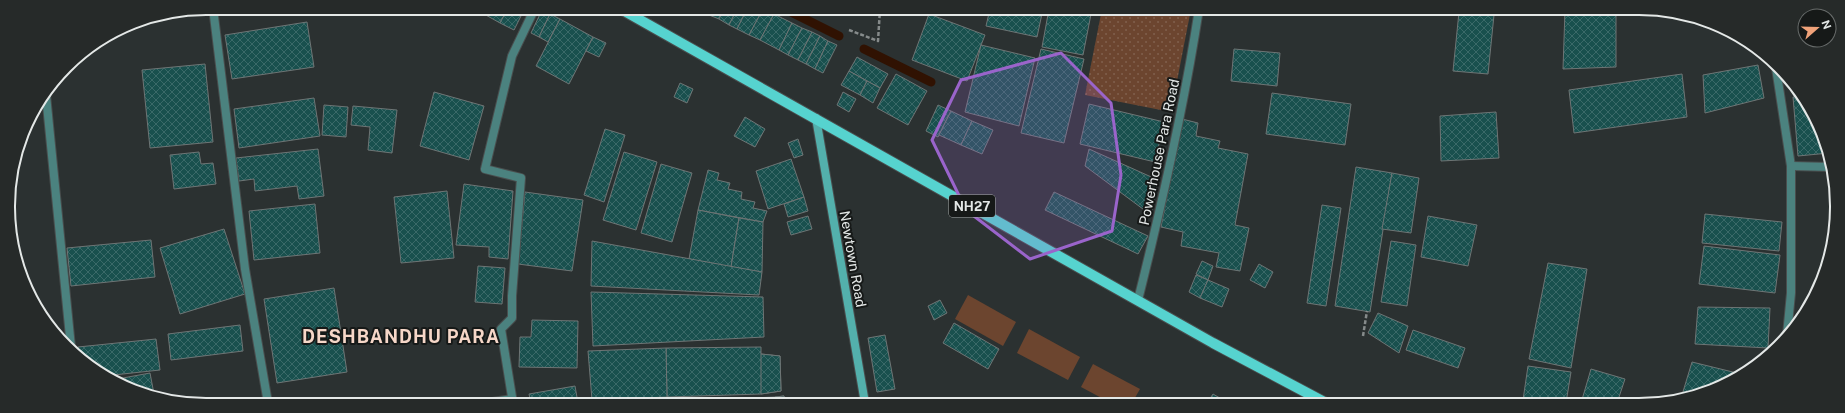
<svg xmlns="http://www.w3.org/2000/svg" width="1845" height="413" viewBox="0 0 1845 413" font-family="'Public Sans',sans-serif">
<defs>
<pattern id="grass-dots" width="8" height="8" patternUnits="userSpaceOnUse"><rect width="8" height="8" fill="#6c452f"/><path d="M2 2h.1M6 6h.1" fill="none" stroke="#81604d" stroke-width="1.8" stroke-linecap="round"/></pattern>
<pattern id="building-cross-hatch" width="8" height="8" patternUnits="userSpaceOnUse"><rect width="8" height="8" fill="#19504e"/><path d="M0 0l8 8M0 8l8-8" fill="none" stroke="#3a6968"/></pattern>
</defs>
<rect width="100%" height="100%" fill="#2b3131"/>
<path fill="url(#grass-dots)" d="M1102 9H1191L1171 112 1085 95Z"/>
<g fill="#6c452f">
<path d="M968 295 1016 322 1003 346 955 319Z"/>
<path d="M1029 329 1080 357 1068 380 1017 353Z"/>
<path d="M1093 364 1140 389 1132 403H1111L1081 387Z"/>
</g>
<g fill="none" stroke-linecap="round" stroke-linejoin="round">
<g stroke="#301202" stroke-width="9">
<path d="M785 9 839 36"/>
<path d="M864 49 931 82"/>
</g>
</g>
<g fill="url(#building-cross-hatch)" stroke="#6e7575">
<path d="M473 8H487L484 14Z"/>
<path d="M487 8H508L500 23 484 14Z"/>
<path d="M508 8H525L514 30 500 23Z"/>
<path d="M712 9H724L719 19 709 15Z"/>
<path d="M724 9H737L729 25 719 19Z"/>
<path d="M737 9H747L737 29 729 25Z"/>
<path d="M747 9H763L749 35 737 29Z"/>
<path d="M763 9 774 14 760 40 749 35Z"/>
<path d="M855 9H875L874 13 855 12Z"/>
<path d="M990 9H1043L1037 37 986 26Z"/>
<path d="M1049 9H1092L1083 55 1042 47Z"/>
<path d="M542 10 550 14 539 37 531 33Z"/>
<path d="M1565 10H1616V67L1563 69Z"/>
<path d="M1459 12 1494 15 1488 74 1453 71Z"/>
<path d="M550 14 560 19 548 42 539 37Z"/>
<path d="M774 14 792 23 779 50 760 40Z"/>
<path d="M929 14 985 35 967 81 912 60Z"/>
<path d="M560 19 593 37 569 84 536 66Z"/>
<path d="M307 22 314 67 232 79 225 35Z"/>
<path d="M792 23 802 28 788 55 779 50Z"/>
<path d="M802 28 812 32 798 60 788 55Z"/>
<path d="M812 32 820 36 806 64 798 60Z"/>
<path d="M820 36 828 41 815 69 806 64Z"/>
<path d="M593 37 606 43 599 57 586 51Z"/>
<path d="M828 41 837 45 823 73 815 69Z"/>
<path d="M981 45 1035 58 1019 126 965 112Z"/>
<path d="M1041 49 1084 59 1064 143 1021 133Z"/>
<path d="M1234 49 1280 53 1277 86 1231 81Z"/>
<path d="M857 57 888 74 880 88 849 71Z"/>
<path d="M205 64 213 142 150 148 142 70Z"/>
<path d="M1758 65 1764 98 1705 113 1703 75Z"/>
<path d="M849 71 867 81 860 95 841 85Z"/>
<path d="M896 74 927 91 908 125 877 108Z"/>
<path d="M1682 74 1687 117 1574 133 1569 90Z"/>
<path d="M867 81 880 88 873 103 860 95Z"/>
<path d="M680 83 693 89 687 103 674 97Z"/>
<path d="M434 92 484 106 469 160 420 146Z"/>
<path d="M843 92 856 99 849 112 837 105Z"/>
<path d="M1272 93 1351 104 1345 145 1266 134Z"/>
<path d="M1801 96 1829 153 1798 156 1793 97Z"/>
<path d="M314 98 320 136 239 148 234 109Z"/>
<path d="M1089 104 1164 122 1155 162 1080 144Z"/>
<path d="M324 105 348 107 346 137 322 135Z"/>
<path d="M938 105 951 111 938 137 926 131Z"/>
<path d="M353 106 397 110 392 153 368 150 370 127 351 125Z"/>
<path d="M951 111 972 121 961 145 939 135Z"/>
<path d="M1496 112 1499 158 1441 161 1440 116Z"/>
<path d="M745 117 765 129 755 147 734 136Z"/>
<path d="M1182 119 1198 123 1196 136 1220 141 1218 148 1248 154 1235 225 1249 228 1240 271 1216 267 1219 253 1181 246 1183 232 1161 227Z"/>
<path d="M972 121 993 130 982 154 961 145Z"/>
<path d="M605 129 625 135 604 202 584 195Z"/>
<path d="M798 139 803 155 794 158 788 143Z"/>
<path d="M318 149 324 196 299 199 297 186 255 191 254 179 239 181 236 158Z"/>
<path d="M1089 149 1158 180 1151 215 1085 166Z"/>
<path d="M199 152 201 164 213 163 216 184 174 189 170 155Z"/>
<path d="M624 152 657 162 636 230 603 220Z"/>
<path d="M791 159 804 197 768 209 756 171Z"/>
<path d="M661 164 692 173 672 242 641 233Z"/>
<path d="M1356 167 1392 173 1370 312 1335 306Z"/>
<path d="M708 170 719 173 717 180 730 183 728 189 742 192 741 199 755 202 753 208 767 211 763 222 698 210Z"/>
<path d="M1392 173 1419 178 1411 233 1382 229Z"/>
<path d="M464 184 513 191 508 259 489 257V247L456 245Z"/>
<path d="M447 191 454 258 401 263 394 197Z"/>
<path d="M525 192 583 200 572 271 518 264Z"/>
<path d="M1054 192 1148 236 1138 254 1045 210Z"/>
<path d="M804 197 808 211 788 217 784 204Z"/>
<path d="M315 204 320 253 254 260 249 211Z"/>
<path d="M1322 205 1341 208 1326 306 1307 303Z"/>
<path d="M698 210 739 218 731 267 689 259Z"/>
<path d="M1705 214 1782 222 1779 251 1702 243Z"/>
<path d="M808 216 812 229 791 235 787 222Z"/>
<path d="M1428 216 1477 225 1468 266 1421 257Z"/>
<path d="M739 218 763 222 762 272 731 267Z"/>
<path d="M224 229 245 294 180 314 160 248Z"/>
<path d="M151 240 155 277 71 286 67 248Z"/>
<path d="M592 241 762 272 759 295 591 286Z"/>
<path d="M1391 241 1416 245 1407 306 1381 302Z"/>
<path d="M1704 246 1780 255 1775 293 1699 284Z"/>
<path d="M1202 261 1213 266 1208 280 1196 274Z"/>
<path d="M1548 263 1587 269 1571 368 1529 359Z"/>
<path d="M1259 264 1273 272 1265 288 1250 280Z"/>
<path d="M478 266 505 268 502 304 475 302Z"/>
<path d="M1196 275 1208 280 1200 298 1189 292Z"/>
<path d="M1208 280 1229 289 1222 307 1200 298Z"/>
<path d="M334 288 347 372 277 383 264 299Z"/>
<path d="M591 292 763 297 764 337 593 346Z"/>
<path d="M940 300 947 313 934 320 928 306Z"/>
<path d="M1698 307 1770 308 1768 348 1695 344Z"/>
<path d="M1378 313 1408 326 1399 353 1368 333Z"/>
<path d="M532 320 578 321 577 368 519 367 520 337H531Z"/>
<path d="M954 323 999 349 988 369 943 343Z"/>
<path d="M240 325 243 351 171 360 168 334Z"/>
<path d="M1413 330 1465 348 1458 368 1406 350Z"/>
<path d="M885 335 895 389 877 392 868 338Z"/>
<path d="M156 339 160 370 104 376 78 353V347Z"/>
<path d="M761 347V354L780 356 781 391 761 394 667 397 666 348Z"/>
<path d="M666 348 667 397 592 400 588 351Z"/>
<path d="M761 354 780 356 781 391 761 394Z"/>
<path d="M1692 362 1741 374 1726 385 1687 397 1682 395Z"/>
<path d="M1528 366 1571 372 1566 403H1546L1523 400Z"/>
<path d="M1591 369 1625 379 1617 403H1581Z"/>
<path d="M150 373 154 394 112 380Z"/>
<path d="M575 386 578 403H531L529 394Z"/>
<path d="M1213 394 1225 401 1224 403H1207Z"/>
<path d="M784 396V403H776L775 397Z"/>
<path d="M784 396V403H775V397Z"/>
<path d="M775 397V403H751V398Z"/>
<path d="M748 398V403H714V399Z"/>
</g>
<g fill="none" stroke-linecap="round" stroke-linejoin="round">
<g stroke="#494e4e" stroke-width="10">
<g id="street">
<path d="M213 8 245 269 268 403"/>
<path d="M1776 68 1791 166V293L1787 335"/>
<path d="M46 95 71 347"/>
<path d="M1791 166 1831 167"/>
<path d="M1138 300C1162 204 1184 107 1199 9"/>
<path d="M486 403 512 399"/>
<path d="M513 403 501 329 512 318V296L521 178 485 169 512 56 535 8"/>
</g>
</g>
<g stroke="#494e4e" stroke-width="10">
<path id="secondary" d="M816 118 865 403"/>
</g>
<g stroke="#494e4e" stroke-width="12">
<path id="primary" d="M619 8 1213 343 1326 403"/>
</g>
<g stroke="#868b8b" stroke-width="2.5" stroke-dasharray="4 2" stroke-linecap="butt">
<path d="M849 30 878 41 880 9"/>
<path d="M1363 336 1367 311"/>
</g>
<use href="#street" stroke="#4b827f" stroke-width="8"/>
<use href="#secondary" stroke="#53b0ac" stroke-width="8"/>
<use href="#primary" stroke="#56d3cf" stroke-width="10"/>
</g>
<path fill="#9a64cb" fill-opacity="0.2" stroke="#9a64cb" stroke-width="3" stroke-linejoin="round" d="M1061 53 1111 103 1121 175 1112 231 1030 259 966 210 932 140 961 80Z"/>
<g text-anchor="middle" stroke-width="4" stroke-linejoin="round" paint-order="stroke">
<rect fill="#161918" stroke="#a6aaa9" stroke-width="1" x="949" y="195" width="46" height="22" rx="3"/>
<g font-size="13" font-weight="bold" fill="#e4e8e7">
<text x="972" y="211">NH27</text>
</g>
<g font-size="14" fill="#e4e8e7" stroke="#161918">
<text transform="translate(1159 152) rotate(-78)" y="5">Powerhouse Para Road</text>
<text transform="translate(853 259) rotate(80)" y="5">Newtown Road</text>
</g>
<g font-size="18" font-weight="bold" letter-spacing="1" fill="#f6d7c8" stroke="#161918">
<text x="401" y="343">DESHBANDHU PARA</text>
</g>
</g>
<path d="M0 0H1845V413H0ZM206 15H1639A191 191 0 0 1 1830 206V207A191 191 0 0 1 1639 398H206A191 191 0 0 1 15 207V206A191 191 0 0 1 206 15Z" fill="#262a29" fill-rule="evenodd"/>
<path fill="none" stroke="#e4e8e7" stroke-width="2" d="M206 15H1639A191 191 0 0 1 1830 206V207A191 191 0 0 1 1639 398H206A191 191 0 0 1 15 207V206A191 191 0 0 1 206 15Z"/>
<g transform="translate(1817 28) rotate(70)"><circle r="19" fill="#161918" stroke="#686c6b"/>
<path d="M0-3L7 15L0 10L-7 15Z" fill="#f0a279"/>
<text y="-6" font-size="11" font-weight="bold" text-anchor="middle" fill="#e4e8e7">N</text>
</g>
</svg>
